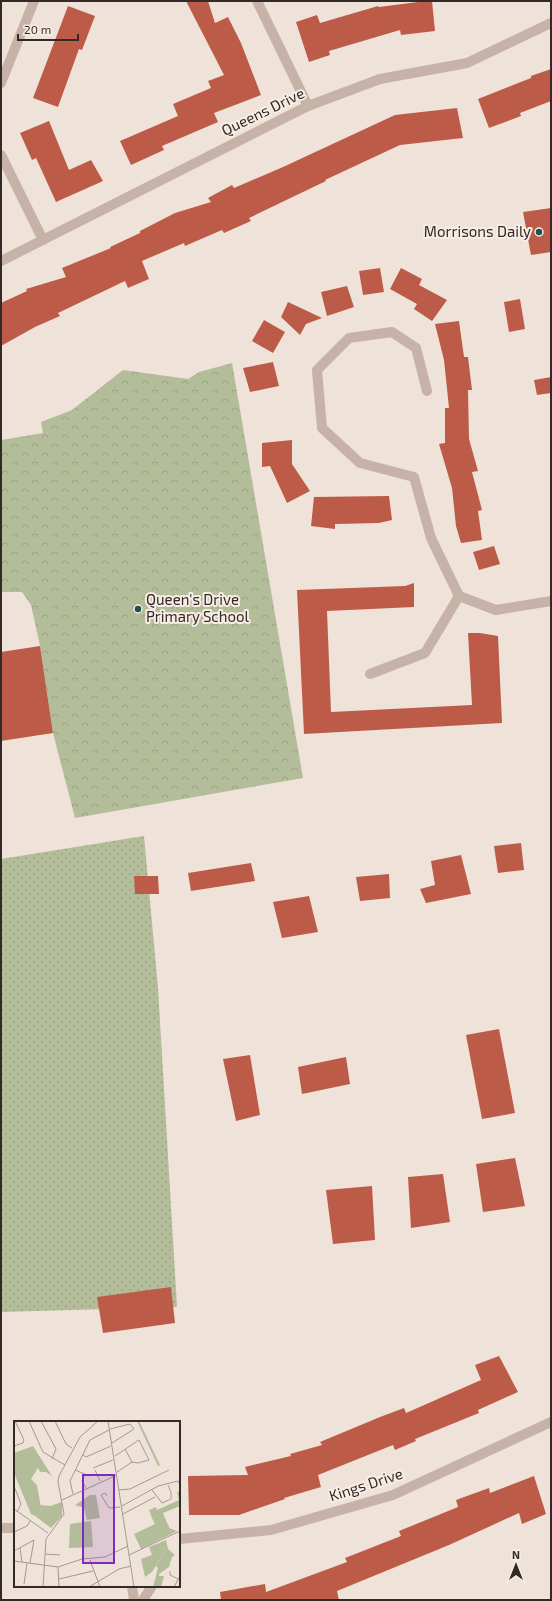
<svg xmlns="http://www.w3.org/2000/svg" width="552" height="1601" viewBox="0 0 552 1601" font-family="'Exo 2',sans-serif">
<defs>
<pattern id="grass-dots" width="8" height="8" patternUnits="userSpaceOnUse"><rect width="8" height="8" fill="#b4bd9a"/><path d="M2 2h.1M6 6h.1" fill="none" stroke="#9ba285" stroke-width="1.8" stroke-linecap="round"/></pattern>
<pattern id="park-crowns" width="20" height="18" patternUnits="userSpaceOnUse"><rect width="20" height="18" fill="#b4bd9a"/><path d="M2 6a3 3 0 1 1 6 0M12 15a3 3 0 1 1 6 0" fill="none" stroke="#9ba285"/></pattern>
</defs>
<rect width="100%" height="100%" fill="#efe3d9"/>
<path fill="url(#grass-dots)" d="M144 836 158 988 177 1307 1 1312V859Z"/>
<path fill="url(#park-crowns)" d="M232 363 303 778 75 818 53 733 40 646 31 605 22 592H1V440L43 433 41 422 72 410 123 370 188 379 199 372Z"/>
<g fill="#bd5b49">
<path d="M186 1H208L215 23 228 17 241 43 261 95 214 113 218 122 162 146 164 150 131 165 120 141 178 116 173 104 211 88 208 81 224 75Z"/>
<path d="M426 1H432L435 31 401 35 400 30 329 51 330 55 309 62 296 22 317 15 320 23 378 6 379 7Z"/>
<path d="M68 6 95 16 82 50 79 49 58 107 33 98Z"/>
<path d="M551 69V101L520 113 521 116 489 128 478 99 531 78V76Z"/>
<path d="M457 108 463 138 400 145 325 180 326 181 249 218 251 221 224 233 222 230 185 246 184 243 142 261 149 279 128 288 125 281 58 313 60 316 35 327 1 346V303L27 291 26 289 66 277 62 268 111 248 110 247 140 233V231L175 213 211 202 208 198 232 185 234 188 283 167 395 115Z"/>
<path d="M49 121 69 170 91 160 103 181 56 202 36 158 32 160 20 133Z"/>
<path d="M551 208V252L531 255 523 212Z"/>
<path d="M380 268 384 292 363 295 359 271Z"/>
<path d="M401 268 422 279 419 285 447 300 432 321 414 309 417 304 390 289Z"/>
<path d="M347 286 354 307 327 316 321 292Z"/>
<path d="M520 299 525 329 509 332 504 302Z"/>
<path d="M288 302 322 318 306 324 300 335 281 317Z"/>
<path d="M264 320 285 332 273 353 252 341Z"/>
<path d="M459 321 464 357H468L472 390H468L469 439 478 471 472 472 482 510 478 511 482 540 461 543 456 526 452 488 439 444 445 443V408H449L444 360 435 324Z"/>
<path d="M273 362 279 386 250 392 243 368Z"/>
<path d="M551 377V393L537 395 534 380Z"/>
<path d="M292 440V464L310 491 287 503 270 466 262 467V443Z"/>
<path d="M389 496 392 520 379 523 335 524V529L311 526 314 497Z"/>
<path d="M494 546 500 564 479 570 473 552Z"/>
<path d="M414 583V607L327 611 331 712 472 705 468 633H480L498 636 502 723 304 734 297 590 405 586Z"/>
<path d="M40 646 53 733 1 741V652Z"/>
<path d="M521 843 524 870 498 873 494 846Z"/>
<path d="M461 855 471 894 426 903 420 889 435 885 431 861Z"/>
<path d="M251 863 255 881 191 891 188 873Z"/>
<path d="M389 874 390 898 360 901 356 877Z"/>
<path d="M134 876H158L159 894H135Z"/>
<path d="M309 896 318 932 282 938 273 902Z"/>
<path d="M499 1029 515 1113 482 1119 466 1035Z"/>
<path d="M250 1055 260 1115 236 1121 223 1059Z"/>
<path d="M346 1057 350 1084 302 1094 298 1067Z"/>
<path d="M515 1158 525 1206 483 1212 476 1164Z"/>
<path d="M443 1174 450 1222 411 1228 408 1177Z"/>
<path d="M372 1186 375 1240 333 1244 326 1190Z"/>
<path d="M171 1287 175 1323 103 1333 97 1297Z"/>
<path d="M499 1356 518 1392 478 1410 479 1413 415 1439 416 1441 395 1450 393 1445 318 1475 321 1487 284 1498 285 1499 239 1515H189L188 1476 248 1475 245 1467 291 1456 290 1454 322 1445 320 1442 380 1417 404 1408 406 1413 481 1380 475 1365Z"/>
<path d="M534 1476 546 1514 522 1524 519 1513 449 1545 337 1591 339 1600H221L220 1592 265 1584 266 1592 347 1562 345 1558 401 1536 399 1531 458 1507 456 1500 489 1488 490 1493Z"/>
</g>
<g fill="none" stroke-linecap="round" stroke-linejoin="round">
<g stroke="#c6b2a6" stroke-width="10">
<path d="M257 1 308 106"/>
<path d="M1 83 34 1"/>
<path d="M1 155 43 240"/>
<path d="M1 261 308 106 380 79 467 63 551 23"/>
<path d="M427 391 416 348 392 332 349 338 317 370 322 428 360 463 414 477 431 538 459 596 496 610 551 601"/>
<path d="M370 674 425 653 459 596"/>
<path d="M1 1528H15"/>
<path d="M179 1539 271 1530 393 1495 551 1422"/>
<path d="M132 1586 134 1600"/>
<path d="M143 1600 152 1586"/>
</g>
</g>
<g fill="#1f5150" stroke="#f7ede5" stroke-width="1.5">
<circle cx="539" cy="232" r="4"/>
<circle cx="138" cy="609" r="4"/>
</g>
<g text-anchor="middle" stroke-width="4" stroke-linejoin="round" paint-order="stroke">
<g font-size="15" fill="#332926" stroke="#f7ede5">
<text transform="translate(263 112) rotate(-26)" y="5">Queens Drive</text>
<text transform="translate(366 1485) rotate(-18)" y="5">Kings Drive</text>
</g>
<g font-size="15" fill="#332926" stroke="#f7ede5" text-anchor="end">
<text x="531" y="237">Morrisons Daily</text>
<text x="146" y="605" text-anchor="start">Queen's Drive<tspan x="146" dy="17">Primary School</tspan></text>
</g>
</g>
<g transform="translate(14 1421)">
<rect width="166" height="166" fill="#efe3d9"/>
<path d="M77 100 79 126 55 127 56 103Z" fill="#b4bd9a"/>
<path d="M123 0H125L146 44 144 45ZM152 119 154 128 161 134 158 136 155 146 145 153V155H150L147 166H139L144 147 142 145 151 130 145 122Z" fill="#b4bd9a"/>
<path d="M19 25 38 55 32 51H26L24 47 17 58 23 64 28 92 21 95 17 93 0 52V32ZM166 70V85L149 92 155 107 163 110 127 128 120 113 141 103 135 89 142 86 143 89 165 79 163 71ZM76 74H82L86 97 73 99 70 87 61 84Z" fill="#b4bd9a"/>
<path d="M145 122 151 130 138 151 131 156 127 138 138 134 135 126Z" fill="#b4bd9a"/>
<path d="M22 65 25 82 16 84 13 67ZM48 81V95L37 107 21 95 28 92 26 84 36 85ZM147 90 158 112 148 117 137 95Z" fill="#b4bd9a"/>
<path fill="none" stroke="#a49991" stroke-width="1" d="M15 0 29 31 51 44M27 0 42 28 38 38M41 0 52 23 58 27M94 0 120 166M96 8 116 3 120 8 98 22M0 25 9 22 10 19 1 0M111 28 118 41M69 34 72 36 97 25M101 35 125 19 135 39 124 42 118 41 103 51M79 47 99 39M61 49 71 53 68 60 72 67M81 49 86 60M0 65 7 83 3 91M105 69 116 68 155 49M138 69 148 82 157 78V71L154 64M59 73 56 60 76 19 95 9M93 75 91 72 87 74 95 87 106 86M48 79 103 54M108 85 144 65 164 60 166 64M0 88 34 112M109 93 141 76M0 111 13 105 16 100M6 127 8 141M0 130 20 119 16 142M31 133 46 134M115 134 166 110M76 139 86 166M0 140 44 146 68 138 91 136 114 125M44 146 45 166M156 150V154L164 158M45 158 79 150M10 163 13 142M29 166 32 118 50 93 44 61 45 55 66 16 84 0M75 166 105 148 117 145M160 166 166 155"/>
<path fill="#7b2cbf" fill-opacity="0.15" stroke="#7b2cbf" stroke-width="2" d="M69 54H100V142H69Z"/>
<rect width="166" height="166" fill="none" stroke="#332926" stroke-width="2"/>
</g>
<rect width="552" height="1601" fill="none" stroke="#332926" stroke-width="4"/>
<g transform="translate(516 1565)" stroke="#f7ede5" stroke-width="3" paint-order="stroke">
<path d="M0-3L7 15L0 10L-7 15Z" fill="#332926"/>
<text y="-6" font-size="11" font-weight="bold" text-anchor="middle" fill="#332926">N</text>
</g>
<path d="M18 34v6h60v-6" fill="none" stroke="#332926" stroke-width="2"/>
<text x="24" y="34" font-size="12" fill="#332926" stroke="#f7ede5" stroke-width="3" paint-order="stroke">20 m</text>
</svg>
